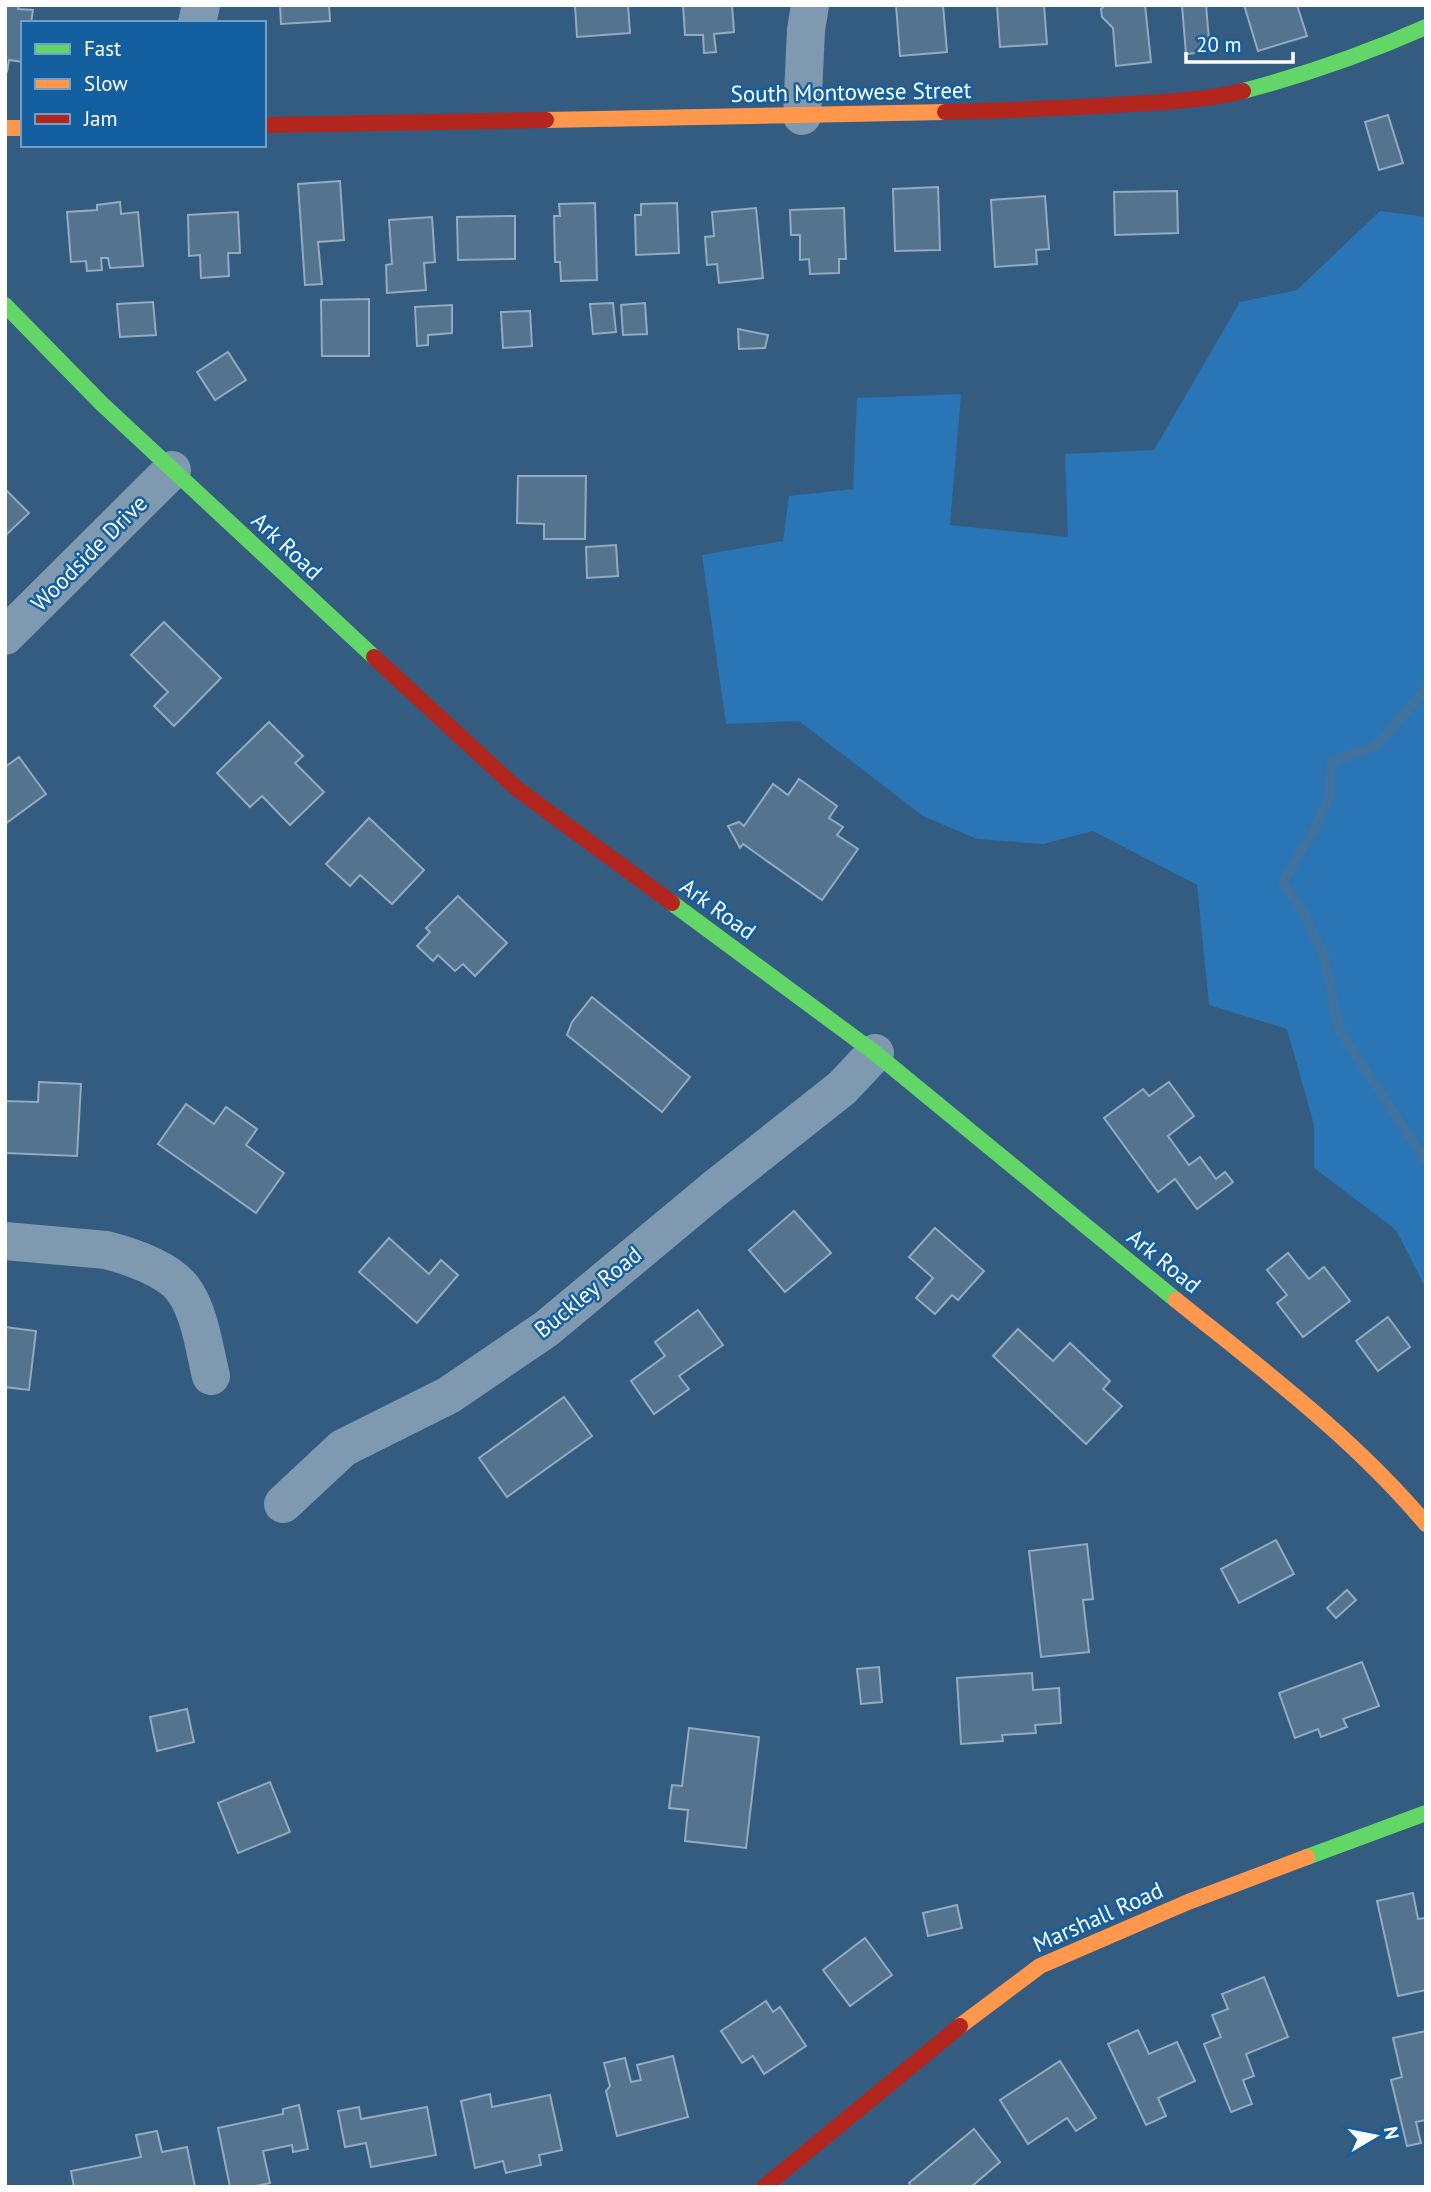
<svg xmlns="http://www.w3.org/2000/svg" width="1431" height="2192" viewBox="0 0 1431 2192" font-family="'PT Sans',sans-serif">
<rect width="100%" height="100%" fill="#345c80"/>
<path fill="#2975b5" d="M1380 211 1426 217V1289L1396 1230 1314 1168V1125L1287 1029 1209 1005 1197 885 1093 831 1043 844 977 839 923 816 799 721 726 724 702 555 783 541 789 496 853 489 857 398 961 394 950 525 1068 537 1065 454 1154 450 1240 302 1297 290Z"/>
<g fill="none" stroke-linecap="round" stroke-linejoin="round">
<path stroke="#40729f" stroke-width="10" d="M1426 689 1377 745 1331 763 1329 797 1315 828 1283 882 1303 911 1324 956 1339 1029 1426 1162"/>
</g>
<g fill="#53738f" stroke="#94aabe" stroke-width="2">
<path d="M5 5H19L18 9 33 10 31 23H23V62L9 60 7 72H5Z"/>
<path d="M280 5H329L330 21 281 24Z"/>
<path d="M575 5H628L630 33 577 37Z"/>
<path d="M683 5H732L734 32 714 34 716 52 704 53 703 35H685Z"/>
<path d="M896 5H943L947 52 900 56Z"/>
<path d="M997 5H1044L1047 44 1000 47Z"/>
<path d="M1105 5H1145L1151 62 1116 66 1113 28 1102 17 1101 9Z"/>
<path d="M1182 5H1206L1210 52 1186 54Z"/>
<path d="M1244 5H1297L1307 36 1258 51Z"/>
<path d="M1388 115 1403 163 1379 170 1365 122Z"/>
<path d="M340 181 344 240 318 242 322 284 305 285 298 184Z"/>
<path d="M938 187 940 250 895 251 893 189Z"/>
<path d="M1177 191 1178 233 1115 235 1114 192Z"/>
<path d="M1045 196 1049 249 1036 250 1037 264 995 267 991 200Z"/>
<path d="M120 202 121 214 138 212 143 266 110 268 108 258H101L102 270 87 271 86 261 71 262 67 212 97 210V205Z"/>
<path d="M595 203 597 280 561 281 560 262H555L554 216H560L559 204Z"/>
<path d="M677 203 679 253 636 255 635 215H641V204Z"/>
<path d="M756 208 763 278 719 283 717 264 707 265 705 237 714 236 712 212Z"/>
<path d="M844 208 846 259H839V273L810 274 809 259 800 260V235H791L790 210Z"/>
<path d="M238 212 240 253H228L229 276 201 278 200 255 189 256 188 215Z"/>
<path d="M515 216V259L458 260 457 217Z"/>
<path d="M432 217 435 262 424 263 426 290 387 293 386 265 392 264 389 220Z"/>
<path d="M369 299V356H322L321 300Z"/>
<path d="M153 302 156 335 120 337 117 304Z"/>
<path d="M613 303 616 332 593 334 590 304Z"/>
<path d="M645 303 647 334 623 335 621 305Z"/>
<path d="M452 305V333L428 335V345L417 346 415 307Z"/>
<path d="M530 311 532 346 503 348 501 312Z"/>
<path d="M738 329 768 335 765 348 739 349Z"/>
<path d="M228 352 246 380 215 400 197 372Z"/>
<path d="M518 476H586L585 539H544V524L517 523Z"/>
<path d="M5 489 29 513 5 536Z"/>
<path d="M616 545 618 576 587 578 586 547Z"/>
<path d="M164 622 221 678 174 726 154 706 168 692 131 655Z"/>
<path d="M269 722 303 756 295 763 324 792 290 825 262 796 250 807 217 773Z"/>
<path d="M19 757 46 794 5 824V767Z"/>
<path d="M799 779 837 806 829 818 843 827 837 835 858 849 822 900 743 844 740 848 728 826 739 822 744 826 773 784 788 795Z"/>
<path d="M369 818 424 870 392 904 360 875 350 886 326 864Z"/>
<path d="M458 896 507 943 475 976 463 964 455 971 438 955 433 961 417 946 430 932 426 928Z"/>
<path d="M592 997 690 1077 662 1112 567 1035 572 1022Z"/>
<path d="M39 1082 81 1084 77 1156 5 1153V1101L38 1102Z"/>
<path d="M1169 1082 1194 1116 1168 1136 1189 1165 1200 1157 1216 1179 1225 1172 1233 1182 1197 1209 1175 1179 1158 1192 1104 1118 1143 1089 1149 1096Z"/>
<path d="M186 1104 214 1124 226 1107 257 1129 246 1145 284 1173 256 1213 158 1144Z"/>
<path d="M794 1211 831 1253 785 1292 749 1250Z"/>
<path d="M935 1228 984 1271 958 1300 952 1295 935 1314 916 1298 933 1278 909 1257Z"/>
<path d="M389 1238 429 1274 441 1260 458 1275 417 1323 359 1272Z"/>
<path d="M1288 1253 1309 1279 1324 1267 1350 1301 1303 1337 1277 1303 1287 1295 1267 1270Z"/>
<path d="M698 1310 723 1345 679 1376 689 1389 654 1414 631 1381 665 1356 655 1342Z"/>
<path d="M1388 1317 1410 1347 1378 1371 1356 1341Z"/>
<path d="M5 1327 36 1331 29 1390 5 1387Z"/>
<path d="M1018 1329 1053 1361 1070 1343 1110 1381 1103 1389 1122 1406 1086 1444 993 1356Z"/>
<path d="M564 1397 592 1436 507 1497 479 1458Z"/>
<path d="M1276 1540 1294 1574 1239 1603 1221 1569Z"/>
<path d="M1087 1544 1093 1599 1083 1600 1089 1652 1041 1657 1029 1551Z"/>
<path d="M1347 1590 1356 1600 1336 1618 1327 1608Z"/>
<path d="M1362 1662 1379 1706 1343 1719 1347 1727 1321 1737 1318 1729 1295 1738 1279 1693Z"/>
<path d="M879 1667 882 1702 861 1704 857 1669Z"/>
<path d="M1032 1673 1033 1690 1059 1688 1061 1723 1035 1725 1036 1733 1002 1735 1003 1741 961 1744 957 1678Z"/>
<path d="M187 1709 194 1742 157 1751 150 1717Z"/>
<path d="M689 1728 759 1737 746 1848 685 1841 688 1810 669 1808 672 1785 682 1786Z"/>
<path d="M270 1782 290 1832 238 1853 218 1803Z"/>
<path d="M1413 1893 1418 1919 1426 1918V1990L1398 1996 1377 1901Z"/>
<path d="M957 1905 962 1928 928 1936 923 1913Z"/>
<path d="M865 1938 892 1975 850 2006 823 1970Z"/>
<path d="M1264 1977 1288 2037 1246 2054 1254 2076 1243 2080 1252 2104 1231 2112 1204 2044 1221 2037 1212 2015 1228 2009 1222 1994Z"/>
<path d="M766 2001 773 2012 780 2007 806 2046 764 2074 753 2056 742 2063 721 2031Z"/>
<path d="M1138 2030 1149 2054 1177 2042 1195 2081 1158 2098 1166 2116 1146 2125 1108 2044Z"/>
<path d="M1426 2031V2120L1416 2122 1421 2143 1407 2146 1391 2080 1402 2077 1393 2038Z"/>
<path d="M673 2056 688 2117 617 2136 606 2091 610 2086 604 2063 625 2058 631 2082 641 2080 637 2065Z"/>
<path d="M1060 2061 1096 2118 1076 2131 1067 2118 1028 2144 1000 2100Z"/>
<path d="M490 2094 492 2107 550 2095 562 2150 539 2155 541 2165 506 2173 503 2161 475 2168 461 2101Z"/>
<path d="M299 2105 308 2149 293 2152 292 2145 263 2151 270 2183 252 2187H230L218 2128 283 2114V2109Z"/>
<path d="M359 2107 361 2119 427 2107 436 2155 371 2167 366 2143 345 2147 338 2111Z"/>
<path d="M974 2129 1000 2162 971 2187H912L909 2183Z"/>
<path d="M157 2131 162 2152 187 2147 195 2187H74L71 2171 141 2157 136 2135Z"/>
</g>
<g fill="none" stroke-linecap="round" stroke-linejoin="round">
<g stroke="#7f99b0" stroke-width="38">
<path d="M197 23 201 5"/>
<path d="M802 116 806 30 810 5"/>
<path d="M5 636 172 470"/>
<path d="M5 1241 106 1250C129 1256 168 1269 183 1289 200 1312 204 1348 211 1376"/>
<path d="M283 1504 343 1448 449 1395 546 1329 713 1190 842 1088 875 1053"/>
</g>
<g stroke="#63d668" stroke-width="16">
<path d="M1243 91C1308 74 1365 54 1426 27"/>
<path d="M5 305 102 404 374 657"/>
<path d="M672 903 875 1053 1176 1300"/>
<path d="M1307 1857 1426 1813"/>
</g>
<g stroke="#ff974d" stroke-width="16">
<path d="M546 120 945 112"/>
<path d="M5 128H23"/>
<path d="M1176 1300C1263 1370 1354 1438 1426 1524"/>
<path d="M960 2026 1040 1966 1188 1902 1307 1857"/>
</g>
<g stroke="#b3261e" stroke-width="16">
<path d="M945 112C1002 111 1059 108 1116 105 1159 102 1202 101 1243 91"/>
<path d="M264 125 546 120"/>
<path d="M374 657 516 788 672 903"/>
<path d="M764 2187 960 2026"/>
</g>
</g>
<g text-anchor="middle" stroke-width="5" stroke-linejoin="round" paint-order="stroke">
<g font-size="23" fill="#fff" stroke="#145f9f">
<text transform="translate(851 92) rotate(-1)" y="8">South Montowese Street</text>
<text transform="translate(287 546) rotate(43)" y="8">Ark Road</text>
<text transform="translate(89 553) rotate(-45)" y="8">Woodside Drive</text>
<text transform="translate(718 909) rotate(36)" y="8">Ark Road</text>
<text transform="translate(1164 1261) rotate(39)" y="8">Ark Road</text>
<text transform="translate(588 1292) rotate(-39)" y="8">Buckley Road</text>
<text transform="translate(1098 1917) rotate(-24)" y="8">Marshall Road</text>
</g>
</g>
<rect width="1431" height="2192" fill="none" stroke="#ffffff" stroke-width="14"/>
<rect x="21" y="21" width="245" height="126" fill="#145f9f" stroke="#729fc5" stroke-width="2"/>
<rect x="35" y="44" width="35" height="10" fill="#63d668" stroke="#729fc5" stroke-width="2"/>
<text x="84" y="56" font-size="21" fill="#ffffff">Fast</text>
<rect x="35" y="79" width="35" height="10" fill="#ff974d" stroke="#729fc5" stroke-width="2"/>
<text x="84" y="91" font-size="21" fill="#ffffff">Slow</text>
<rect x="35" y="114" width="35" height="10" fill="#b3261e" stroke="#729fc5" stroke-width="2"/>
<text x="84" y="126" font-size="21" fill="#ffffff">Jam</text>
<g transform="translate(1375 2136) rotate(80)" stroke="#145f9f" stroke-width="5" paint-order="stroke">
<path d="M0-5L12 26L0 18L-12 26Z" fill="#ffffff"/>
<text y="-10" font-size="19" font-weight="bold" text-anchor="middle" fill="#ffffff">N</text>
</g>
<path d="M1186 52v10h107v-10" fill="none" stroke="#ffffff" stroke-width="3.5"/>
<text x="1196" y="52" font-size="21" fill="#ffffff" stroke="#145f9f" stroke-width="5" paint-order="stroke">20 m</text>
</svg>
